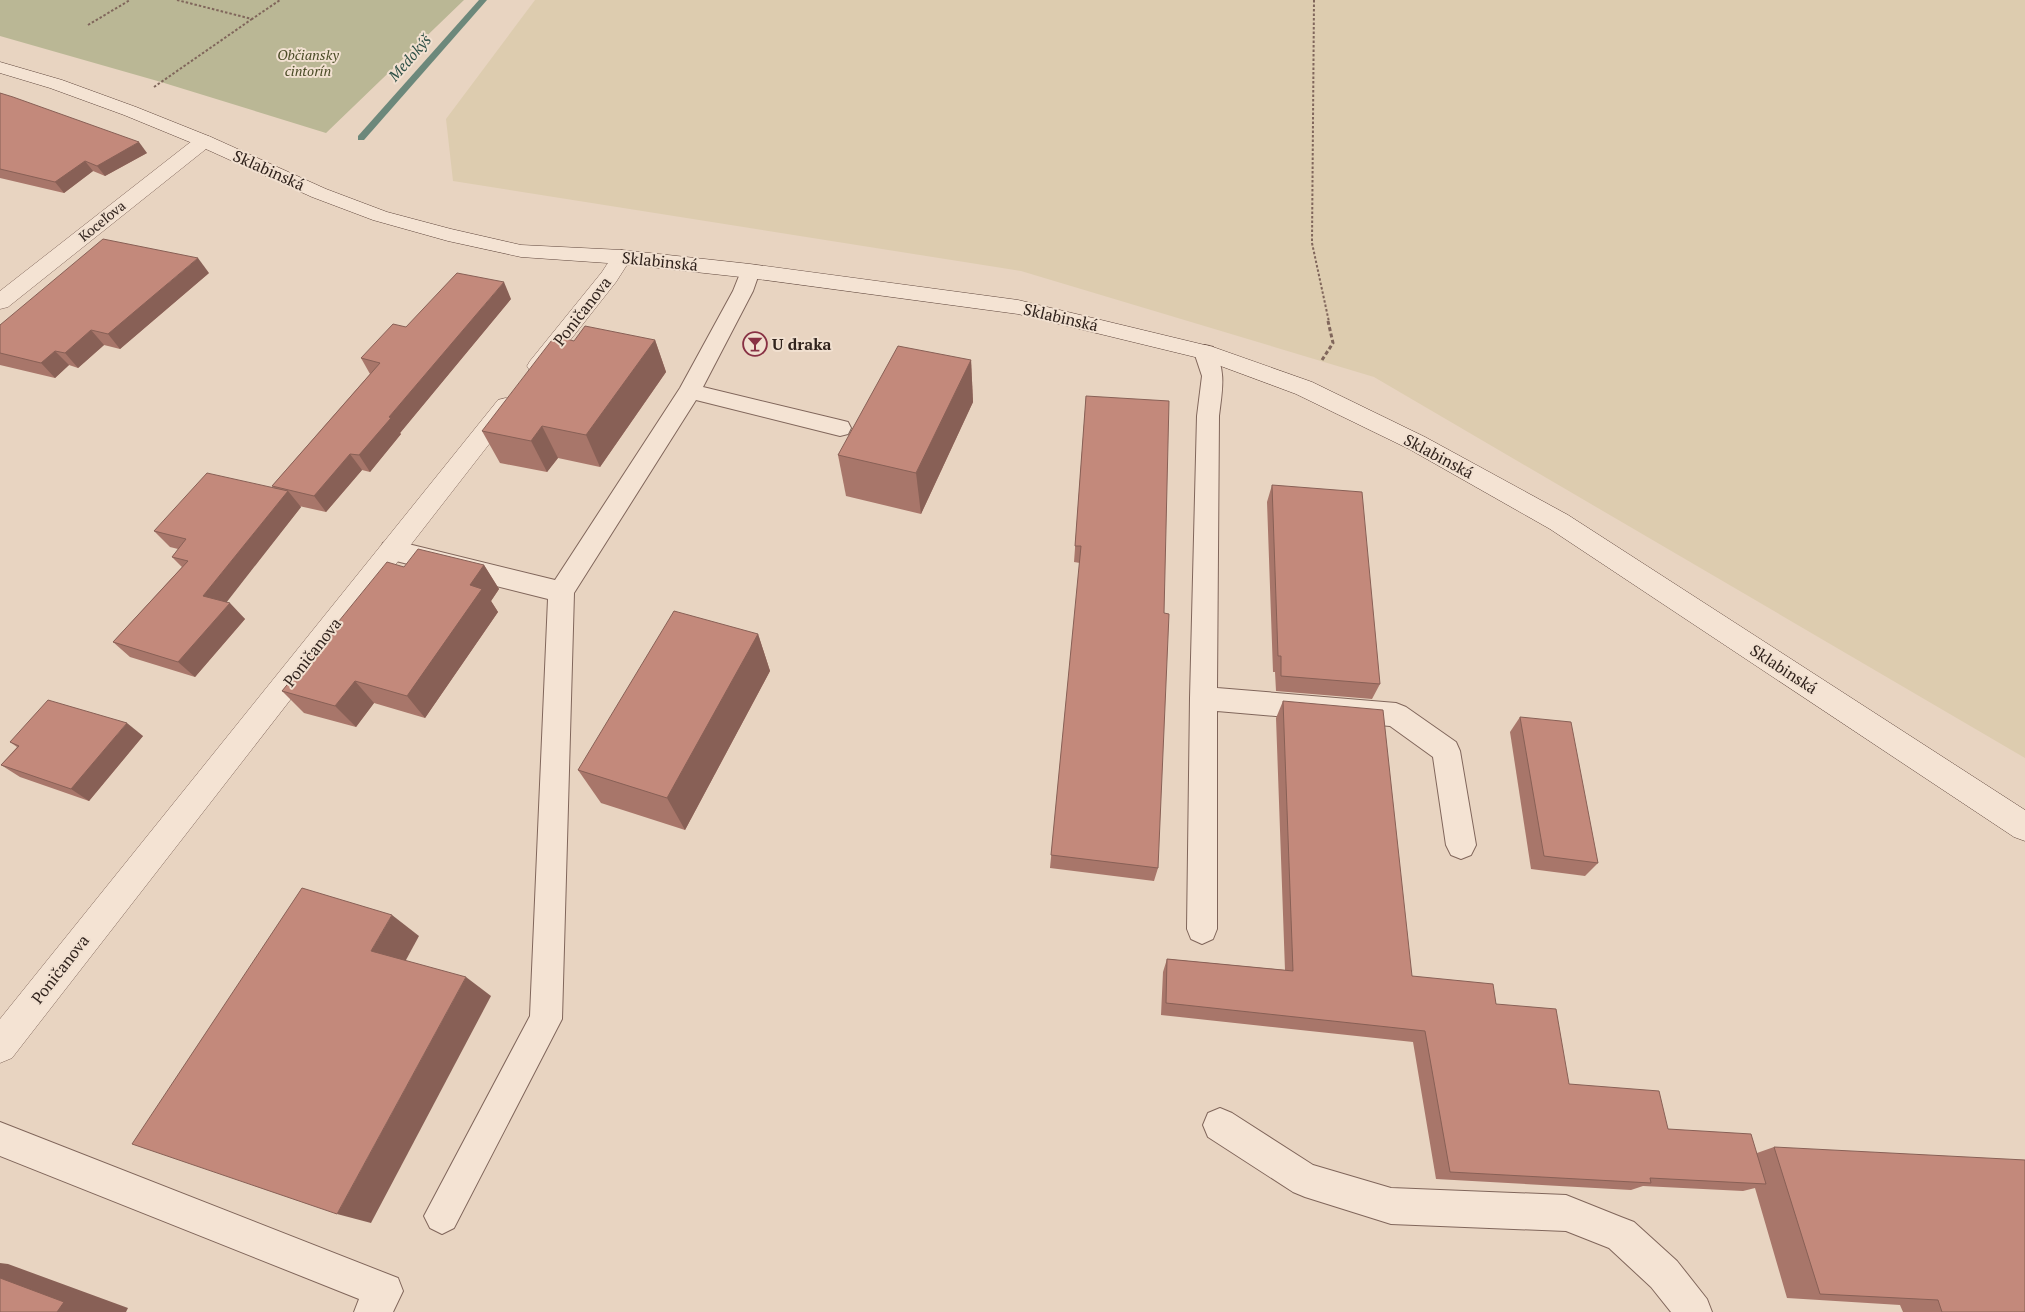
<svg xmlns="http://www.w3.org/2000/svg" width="2025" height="1312" viewBox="0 0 2025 1312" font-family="'PT Serif',serif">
<rect width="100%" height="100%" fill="#e8d4c1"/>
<path fill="#ddccaf" d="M535 0H2025V758L1374 377 1021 271 453 181 446 119Z"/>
<path fill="#bab795" d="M0 0H464L326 133 161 82 0 36Z"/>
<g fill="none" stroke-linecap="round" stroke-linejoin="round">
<path fill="#6c887b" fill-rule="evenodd" d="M479 0H487L364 140H358V136Z"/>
<g stroke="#80665b" stroke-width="2">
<g id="lane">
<path d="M750 265 757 266 760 271 753 291 703 387 840 420 848 422 851 428 848 434 840 436 696 400 574 593 562 1019 454 1228 442 1234 430 1228 424 1216 530 1016 548 599 392 560 383 557 380 550 383 543 392 540 555 580 680 388 733 291 743 266Z"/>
<path d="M1205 345 1213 347C1227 371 1222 390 1219 416L1217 688 1396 703 1406 707 1456 742 1460 751 1476 845 1471 855 1461 859 1451 855 1446 845 1433 757 1390 726 1217 711V929L1213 939 1202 944 1191 939 1187 929 1190 698 1197 416 1202 376 1194 352 1197 347Z"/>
<path d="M1220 1108 1232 1113 1313 1165 1391 1188 1566 1195 1621 1217 1634 1222 1677 1261 1707 1299 1712 1312H1671L1651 1287 1609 1248 1566 1231 1391 1224 1305 1197 1293 1192 1208 1137 1203 1125 1208 1113Z"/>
<path d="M0 1122 398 1278 403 1291 393 1312H354L359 1299 0 1156Z"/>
</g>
</g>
<g stroke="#80665b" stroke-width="1">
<g id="street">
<path d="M204 135 211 137 213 141 211 145 8 307 0 309V291L197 137Z"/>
<path d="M622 250 629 252 632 257 616 282 546 371 538 374 530 371 527 366 530 361 602 272 615 252Z"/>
<path d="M506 398 514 400 518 406 514 412 12 1058 0 1063V1019L498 400Z"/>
</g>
</g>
<g stroke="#61483e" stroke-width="1">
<path id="secondary" d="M0 62 62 80 136 107 211 137 326 189 387 212 451 229 521 245 622 250 750 264 1018 300 1213 347 1312 382 1425 437 1568 515 2025 810V841L2014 837 1550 529 1409 449 1296 394 1199 358 1018 314 750 278 622 264 521 257 448 241 373 220 312 197 197 145 124 115 50 88 0 73Z"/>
</g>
<g stroke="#80665b" stroke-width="2" stroke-dasharray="2.5 2" stroke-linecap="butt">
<path d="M177 0 252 19 280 0"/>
<path d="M1314 0 1312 243 1329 322"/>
<path d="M88 25 130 0"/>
<path d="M154 87 252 19"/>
</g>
<path stroke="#80665b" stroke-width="3" stroke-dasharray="4 2.5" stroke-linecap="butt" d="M1322 360 1333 343 1328 321"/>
<use href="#lane" fill="#f4e3d3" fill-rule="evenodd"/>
<use href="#street" fill="#f4e3d3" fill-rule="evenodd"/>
<use href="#secondary" fill="#f4e3d3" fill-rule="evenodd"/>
</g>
<g fill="#a8766a">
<path d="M0 93 147 153 105 176 93 171 64 193 0 178Z"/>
<path d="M209 273 120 349 104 345 78 368 69 365 55 378 0 365V325Z"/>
<path d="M511 299 400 433 401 434 370 472 362 470 326 512 299 506 301 507 226 602 245 619 195 677 130 657 113 642 182 567 172 557 178 549 170 547 154 531 274 488 272 486 370 374 361 358 406 327Z"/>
<path d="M655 340 666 372 600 467 558 458 547 472 500 463 482 431Z"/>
<path d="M971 360 973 402 921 514 846 496 838 455Z"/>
<path d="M1086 396 1158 868 1154 881 1050 868 1080 563 1074 562Z"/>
<path d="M1272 485 1380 684 1372 699 1276 691 1275 672H1273L1267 502Z"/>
<path d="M484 565 499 589 491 601 498 612 425 718 374 703 356 727 304 713 282 691 404 567Z"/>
<path d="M758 634 770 671 685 830 601 803 578 770Z"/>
<path d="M1283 701 1412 976 1496 1004 1569 1084 1668 1129 1757 1153 1774 1147 2025 1312H1903L1900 1305 1787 1298 1755 1188 1743 1191 1643 1186 1631 1190 1436 1179 1413 1042 1161 1015 1163 972 1167 959 1285 970 1276 718Z"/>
<path d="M1520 717 1598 863 1585 876 1531 869 1510 732Z"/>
<path d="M143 736 89 801 20 777 1 765 17 747 10 742Z"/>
</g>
<g fill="#886056">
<path d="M139 142 147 153 105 176 97 166Z"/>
<path d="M85 161 93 171 64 193 55 182Z"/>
<path d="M198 258 209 273 120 349 108 334Z"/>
<path d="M504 282 511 299 400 433 401 434 370 472 359 455 389 417Z"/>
<path d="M91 330 104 345 78 368 65 353Z"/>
<path d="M655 340 666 372 600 467 586 435Z"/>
<path d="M55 351 69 365 55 378 41 363Z"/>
<path d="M971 360 973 402 921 514 916 473Z"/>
<path d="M542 426 558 458 547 472 531 441Z"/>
<path d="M350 454 362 470 326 512 314 496Z"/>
<path d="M288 491 301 507 219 612 203 596Z"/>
<path d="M484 565 499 589 491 601 498 612 425 718 407 696 470 585Z"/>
<path d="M230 603 245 619 195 677 178 662Z"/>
<path d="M758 634 770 671 685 830 667 798Z"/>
<path d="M355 681 374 703 356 727 335 706Z"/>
<path d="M127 723 143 736 89 801 71 789Z"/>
<path d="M392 915 419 936 400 971 371 951Z"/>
<path d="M466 977 491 996 371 1223 337 1214Z"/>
<path d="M0 1263 8 1264 128 1308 126 1312H57L0 1278Z"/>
</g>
<g fill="#c3897b" stroke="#886056">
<path d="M0 93 13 97 139 142 97 166 85 161 55 182 0 169Z"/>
<path d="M103 239 198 258 108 334 91 330 65 353 55 351 41 363 0 353V325Z"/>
<path d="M457 273 504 282 389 417 391 418 359 455 350 454 314 496 272 486 380 363 361 358 393 324 406 327Z"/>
<path d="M585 326 655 340 586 435 542 426 531 441 482 431 555 336 574 341Z"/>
<path d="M898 346 971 360 916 473 838 455Z"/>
<path d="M1086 396 1169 401 1164 613 1169 614 1158 868 1051 855 1081 546H1075Z"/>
<path d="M207 473 288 491 203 596 230 603 178 662 113 642 188 561 172 557 186 539 154 531Z"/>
<path d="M1272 485 1362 492 1380 684 1281 676V656H1278Z"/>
<path d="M418 549 484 565 470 585 482 589 407 696 355 681 335 706 282 691 387 562 404 567Z"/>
<path d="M674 611 758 634 667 798 578 770Z"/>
<path d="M48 700 127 723 71 789 1 765 19 746 10 742Z"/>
<path d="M1283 701 1383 710 1412 976 1493 984 1496 1004 1556 1009 1569 1084 1659 1091 1668 1129 1751 1134 1766 1184 1650 1178 1651 1183 1450 1172 1425 1031 1166 1003 1167 959 1293 971Z"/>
<path d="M1520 717 1571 722 1598 863 1544 856Z"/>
<path d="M302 888 392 915 371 951 466 977 337 1214 132 1144Z"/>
<path d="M1774 1147 2025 1160V1312H1942L1938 1300 1820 1294Z"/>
<path d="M0 1278 64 1302 57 1312H0Z"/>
</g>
<defs>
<g id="bar-ring" transform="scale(1.25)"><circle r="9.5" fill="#f1e0d0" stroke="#883144" stroke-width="1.5"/><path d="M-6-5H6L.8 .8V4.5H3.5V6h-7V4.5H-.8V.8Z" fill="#883144"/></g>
</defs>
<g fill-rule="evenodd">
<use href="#bar-ring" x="755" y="344"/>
</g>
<g text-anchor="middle" stroke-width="4" stroke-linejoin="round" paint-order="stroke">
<g font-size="14" font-style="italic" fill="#4a4b26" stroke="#f1e0d0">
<text x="308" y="60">Občiansky<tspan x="308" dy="16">cintorín</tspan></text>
</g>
<g font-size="14" fill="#31231d" stroke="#f1e0d0">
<text transform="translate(102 221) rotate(-39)" y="5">Koceľova</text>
</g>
<g font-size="15" font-style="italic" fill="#2e4f46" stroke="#f1e0d0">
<text transform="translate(410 58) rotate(-49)" y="5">Medokýš</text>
</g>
<g font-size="16" fill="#31231d" stroke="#f1e0d0">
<text transform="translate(269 170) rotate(24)" y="6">Sklabinská</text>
<text transform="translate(660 261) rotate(6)" y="6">Sklabinská</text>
<text transform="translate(582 311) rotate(-52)" y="6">Poničanova</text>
<text transform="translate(1061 317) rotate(13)" y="6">Sklabinská</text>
<text transform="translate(1439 456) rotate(28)" y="6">Sklabinská</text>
<text transform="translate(312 652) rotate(-52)" y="6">Poničanova</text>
<text transform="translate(1784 669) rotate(33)" y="6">Sklabinská</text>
<text transform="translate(60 969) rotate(-52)" y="6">Poničanova</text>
</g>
<g font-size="16" font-weight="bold" fill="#31231d" stroke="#f1e0d0" text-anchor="start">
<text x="772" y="350">U draka</text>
</g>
</g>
</svg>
